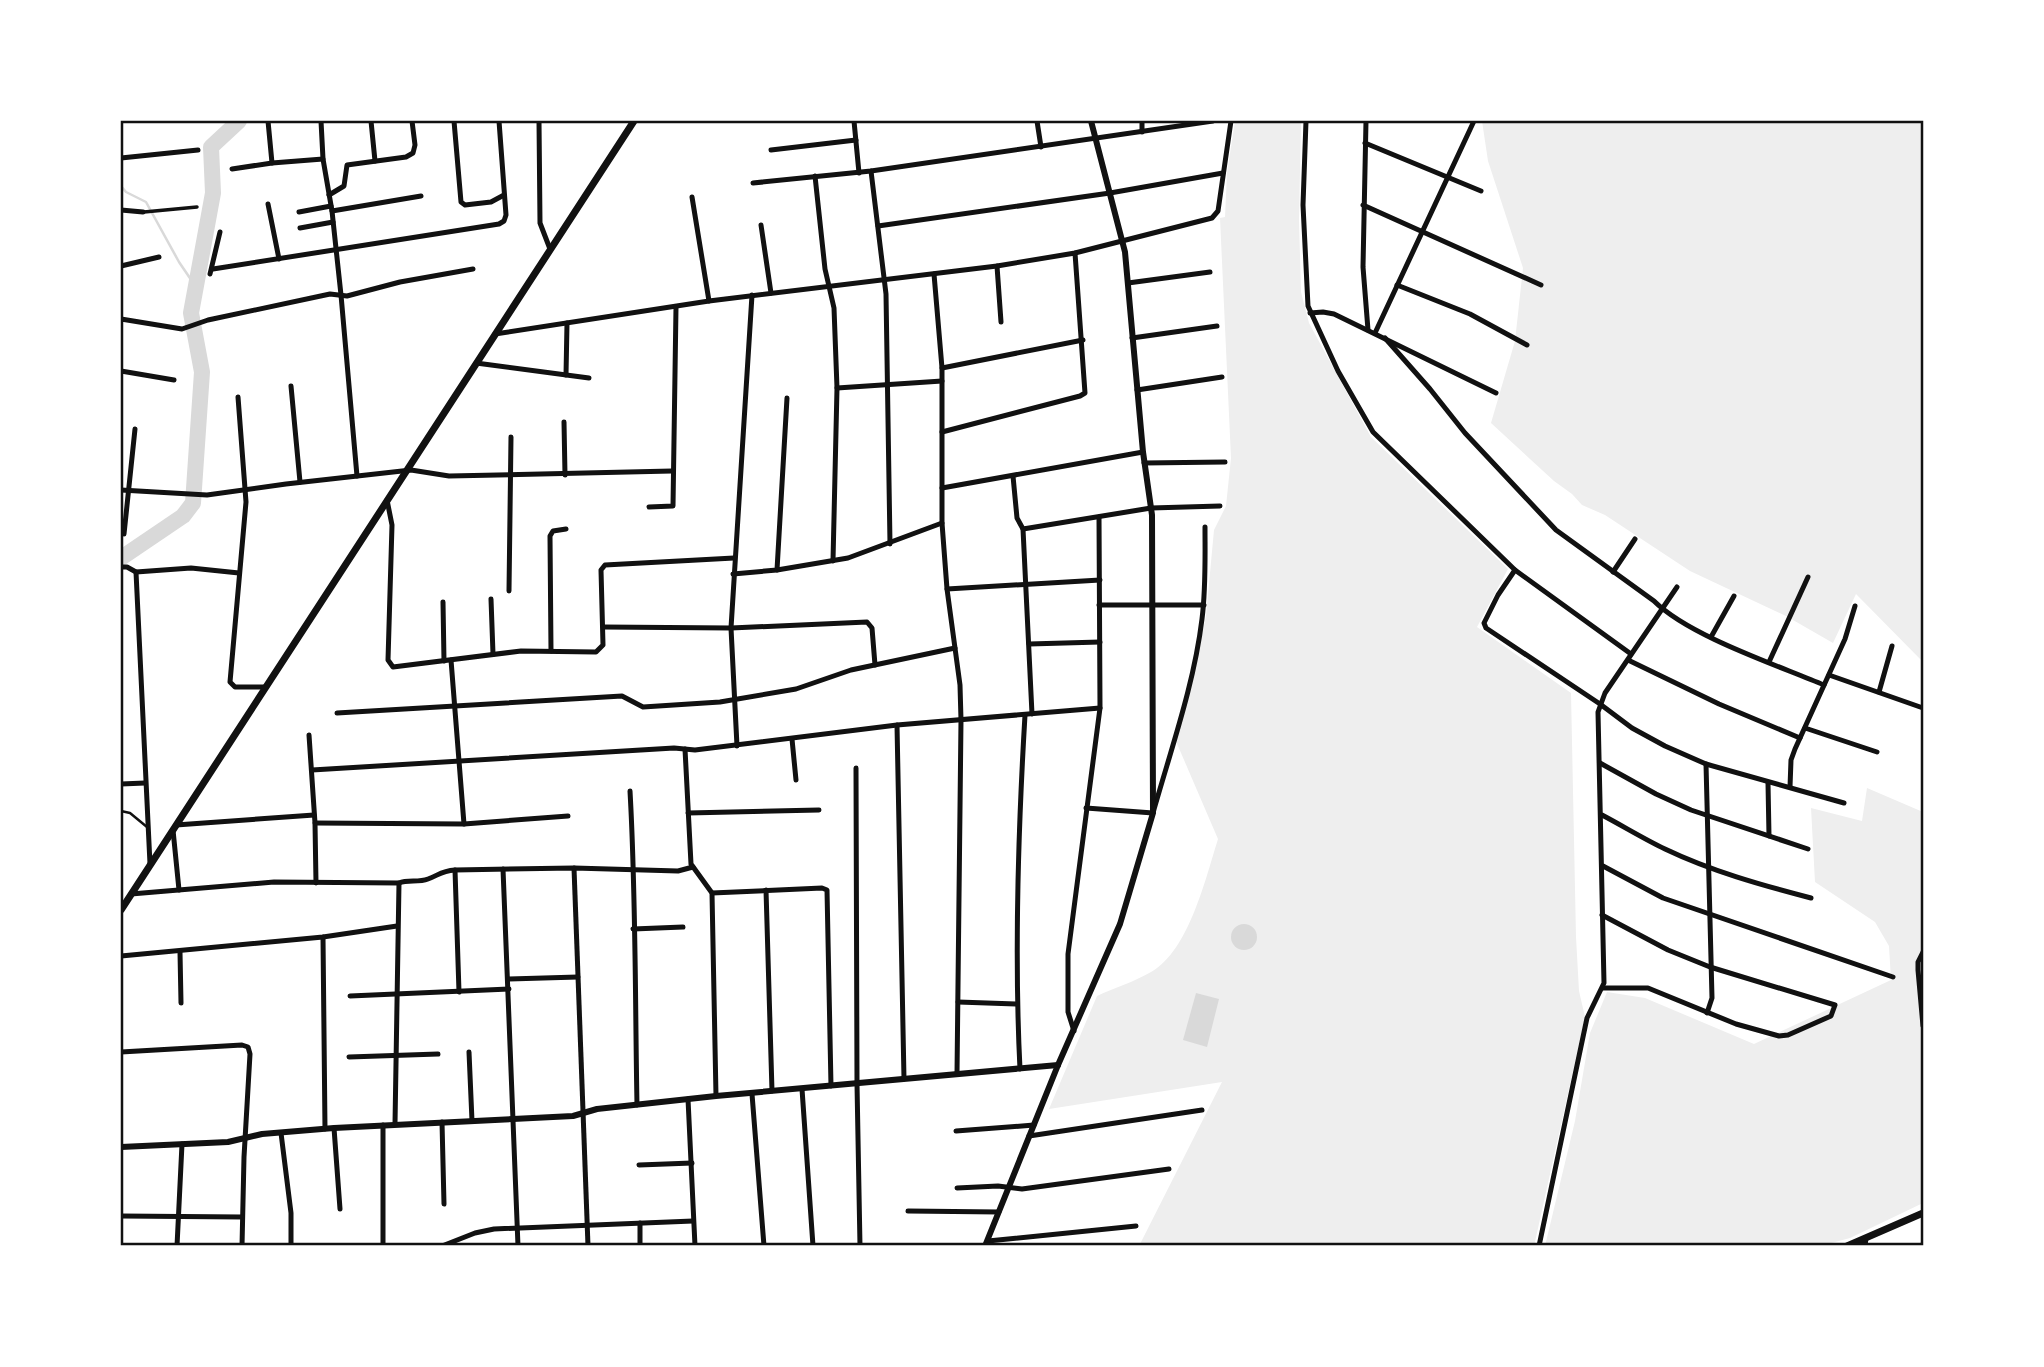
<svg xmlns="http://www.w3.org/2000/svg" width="2044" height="1367" viewBox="0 0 2044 1367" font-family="'Work Sans',sans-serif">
<rect width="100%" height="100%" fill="#fff"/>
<g fill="#eee">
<path d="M1235 121H1301L1299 220 1301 292 1309 323 1371 437 1508 569 1477 627 1571 693 1576 937 1579 991 1585 1017 1534 1246H1139L1222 1082 1049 1109 1097 996C1114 988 1134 982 1151 972 1189 951 1206 877 1218 839L1175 739 1194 673 1206 616 1214 530 1226 506 1231 458 1220 218 1225 217 1227 173Z"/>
<path d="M1482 121H1923V662L1856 594 1833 643 1786 616 1690 571 1605 515 1582 505 1572 494 1554 481 1491 423 1515 341 1523 268 1488 161Z"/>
<path d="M1867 788 1923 812V1203L1850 1238 1820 1246H1545L1575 1121 1590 1033 1607 992 1645 998 1754 1044 1891 980 1889 946 1875 922 1815 882 1811 808 1862 821Z"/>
</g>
<g fill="#d9d9d9">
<circle cx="1244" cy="937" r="13"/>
<path d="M1196 993 1219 999 1207 1047 1183 1040Z"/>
</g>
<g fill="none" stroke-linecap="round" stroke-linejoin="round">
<path stroke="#d9d9d9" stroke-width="2.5" d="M121 186 126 192 146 202 179 262 196 287"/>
<path stroke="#d9d9d9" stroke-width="16" d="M121 558 183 516 193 503 202 372 191 313 213 193 211 147 239 121"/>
<path stroke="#111" stroke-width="2.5" d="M121 811 130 813 147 827"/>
<path stroke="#111" stroke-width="3.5" d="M144 212 197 207"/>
<g stroke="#111" stroke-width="5">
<path d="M268 121 272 163"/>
<path d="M321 121 323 159 332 211 341 295 357 476"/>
<path d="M371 121 375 161"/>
<path d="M454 121 461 202 465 205 491 202 504 195"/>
<path d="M539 121 540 223 550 249"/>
<path d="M854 121 859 173"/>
<path d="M1037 121 1041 147"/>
<path d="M1142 121V132"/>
<path d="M1306 121 1303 205 1308 306 1338 371 1373 432 1515 570 1631 654"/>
<path d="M1366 121 1363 267 1368 330"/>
<path d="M1365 143 1481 191"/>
<path d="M771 150 856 140"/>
<path d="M121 158 198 150"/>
<path d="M232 169 272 163 323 159"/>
<path d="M871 171 886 294 890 544"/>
<path d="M815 176 825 269 834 308 837 388 833 561"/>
<path d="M753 183 871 171 1213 121"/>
<path d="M329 195 344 186 347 165 406 157 413 153 415 145 412 121"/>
<path d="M692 197 709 301"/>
<path d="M268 204 279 259"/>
<path d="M1363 205 1541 285"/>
<path d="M121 210 143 212"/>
<path d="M332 211 421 196"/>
<path d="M299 212 331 206"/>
<path d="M761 225 771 293"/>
<path d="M878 226 1110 193 1223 173"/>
<path d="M300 228 333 222"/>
<path d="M121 266 159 257"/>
<path d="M997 266 1001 322"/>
<path d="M213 269 499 224 504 221 506 215 499 121"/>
<path d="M210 274 220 232"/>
<path d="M934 274 942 368V523L947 589 960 685 961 720 957 1074"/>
<path d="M1128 283 1210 272"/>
<path d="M1397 285 1470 314 1527 345"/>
<path d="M1310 313 1323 312 1334 314 1496 393"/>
<path d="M121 319 182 329 208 320 330 294 347 296 400 282 473 269"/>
<path d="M1375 333 1474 121"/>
<path d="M495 334 709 301 997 266 1075 253 1212 218 1218 211 1231 121"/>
<path d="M1132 338 1217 326"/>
<path d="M1385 338 1430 389 1465 433 1556 530 1654 601C1689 636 1777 665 1824 685"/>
<path d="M476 363 589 378"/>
<path d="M942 368 1083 340"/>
<path d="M121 371 174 380"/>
<path d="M566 375 567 323"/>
<path d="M291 386 300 482"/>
<path d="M837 388 942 381"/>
<path d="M1137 390 1222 377"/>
<path d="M238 397 246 502 230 682 235 687H265"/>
<path d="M564 422 565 475"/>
<path d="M942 432 1080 396 1085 393 1075 253"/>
<path d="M1144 463 1225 462"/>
<path d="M1013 476 1017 518 1023 529 1032 714"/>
<path d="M942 488 1143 452"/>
<path d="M121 490 207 495 286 484 411 470 449 476 672 471"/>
<path d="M387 500 392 525 388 660 393 667 521 651 596 652 603 645 601 570 605 565 734 558"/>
<path d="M649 507 673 506 676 307"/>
<path d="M1023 529 1151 508 1220 506"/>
<path d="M124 534 135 429"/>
<path d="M121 567H127L136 572 191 568 239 573"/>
<path d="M777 570 787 398"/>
<path d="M1515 570 1498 595 1484 623 1486 628 1600 704 1632 728 1665 746 1706 764 1844 803"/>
<path d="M136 572 150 864"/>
<path d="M1613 572 1635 539"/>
<path d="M733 574 777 570 848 558 942 523"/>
<path d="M947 589 1100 580"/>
<path d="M509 591 511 437"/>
<path d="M491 599 493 654"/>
<path d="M443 602 444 661"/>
<path d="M1099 605H1204"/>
<path d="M603 627 731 628 867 622 872 628 875 665"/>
<path d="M1711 637 1734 596"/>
<path d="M1029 644 1100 642"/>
<path d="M551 651 550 536 553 531 566 529"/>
<path d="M451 660 464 824"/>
<path d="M1628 660 1719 704 1800 738"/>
<path d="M1769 662 1808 577"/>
<path d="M1829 675 1923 708"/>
<path d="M1879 692 1892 646"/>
<path d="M337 713 622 696 643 707 720 702 796 689 851 670 955 648"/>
<path d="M897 725 904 1079"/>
<path d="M1805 728 1877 752"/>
<path d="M309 735 315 823 316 883"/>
<path d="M792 739 796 780"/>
<path d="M737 746 731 628 752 295"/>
<path d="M685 749 691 864 712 893 716 1096"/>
<path d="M1600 763 1656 794 1691 810 1808 849"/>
<path d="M1706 764 1712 998 1707 1013"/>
<path d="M856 768 857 1084 860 1246"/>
<path d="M312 770 674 748 695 750 897 725 1100 708"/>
<path d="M1768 783 1769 836"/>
<path d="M121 784 145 783"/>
<path d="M1790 787 1791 760 1795 749 1845 639 1855 606"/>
<path d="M630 791C636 896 635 1000 637 1105"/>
<path d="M1086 808 1153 813C1171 749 1194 685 1202 619 1206 588 1205 557 1205 527"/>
<path d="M688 813 819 810"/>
<path d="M1602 815C1623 826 1644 839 1665 849 1711 871 1761 885 1811 898"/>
<path d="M315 823 464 824 568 816"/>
<path d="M176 825 314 815"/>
<path d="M173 830 179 890"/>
<path d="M1603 866 1663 898 1893 977"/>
<path d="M574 868 588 1246"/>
<path d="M503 869 518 1246"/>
<path d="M455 870 459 992"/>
<path d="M766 890 772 1091"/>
<path d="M712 893 822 888 827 890 831 1086"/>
<path d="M131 894 274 882 399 883C408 879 418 883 428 879 439 875 441 871 455 870L574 868 678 871 693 867"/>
<path d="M1602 915 1668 950 1710 967 1835 1005 1831 1016 1788 1035 1779 1036 1736 1024 1648 988H1603"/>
<path d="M633 929 683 927"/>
<path d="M323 937 325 1129"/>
<path d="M180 952 181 1003"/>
<path d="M1923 952 1918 962V970L1923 1026"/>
<path d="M121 956 323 937 397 926"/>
<path d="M509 979 578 977"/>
<path d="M350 996 509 989"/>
<path d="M958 1002 1016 1004"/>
<path d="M1074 1031 1068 1012V954L1100 708 1099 517"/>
<path d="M121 1052 242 1045 248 1047 250 1054 244 1157 242 1246"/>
<path d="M469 1052 472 1121"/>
<path d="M349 1057 438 1054"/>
<path d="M1020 1069C1014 951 1018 833 1025 715"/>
<path d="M802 1089 813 1246"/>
<path d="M752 1094 764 1246"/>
<path d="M688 1099 695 1246"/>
<path d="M442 1122 444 1204"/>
<path d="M395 1124 399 883"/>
<path d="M334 1128 340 1209"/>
<path d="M956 1131 1034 1125"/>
<path d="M281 1133 291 1213V1246"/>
<path d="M1029 1136 1202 1110"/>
<path d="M639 1165 692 1163"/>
<path d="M957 1188 998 1186 1022 1189 1169 1169"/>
<path d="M908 1211 999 1212"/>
<path d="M121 1216 242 1217"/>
<path d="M640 1223V1246"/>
<path d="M988 1241 1136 1226"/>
<path d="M177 1246 182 1144"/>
<path d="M383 1246V1125"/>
<path d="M442 1246 475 1233 494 1229 693 1221"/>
<path d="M1539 1246 1587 1018 1604 983 1598 712 1605 693 1677 587"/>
<path d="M1865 1246 1866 1238"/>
<path d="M1923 1246V1244"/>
</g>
<g stroke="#111" stroke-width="6">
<path d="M121 1147 228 1142 262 1134 334 1128 573 1116 597 1109 716 1096 1058 1065"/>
<path d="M985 1246 1058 1065 1120 924 1153 813 1152 515 1143 452 1125 252 1091 121"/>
</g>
<g stroke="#111" stroke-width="7">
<path d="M121 910 634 121"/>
<path d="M1847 1246 1923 1213"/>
</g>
</g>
<rect width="2044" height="1367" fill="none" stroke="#ffffff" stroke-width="245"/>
<rect x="122" y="122" width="1800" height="1122" fill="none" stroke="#111" stroke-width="2.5"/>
</svg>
